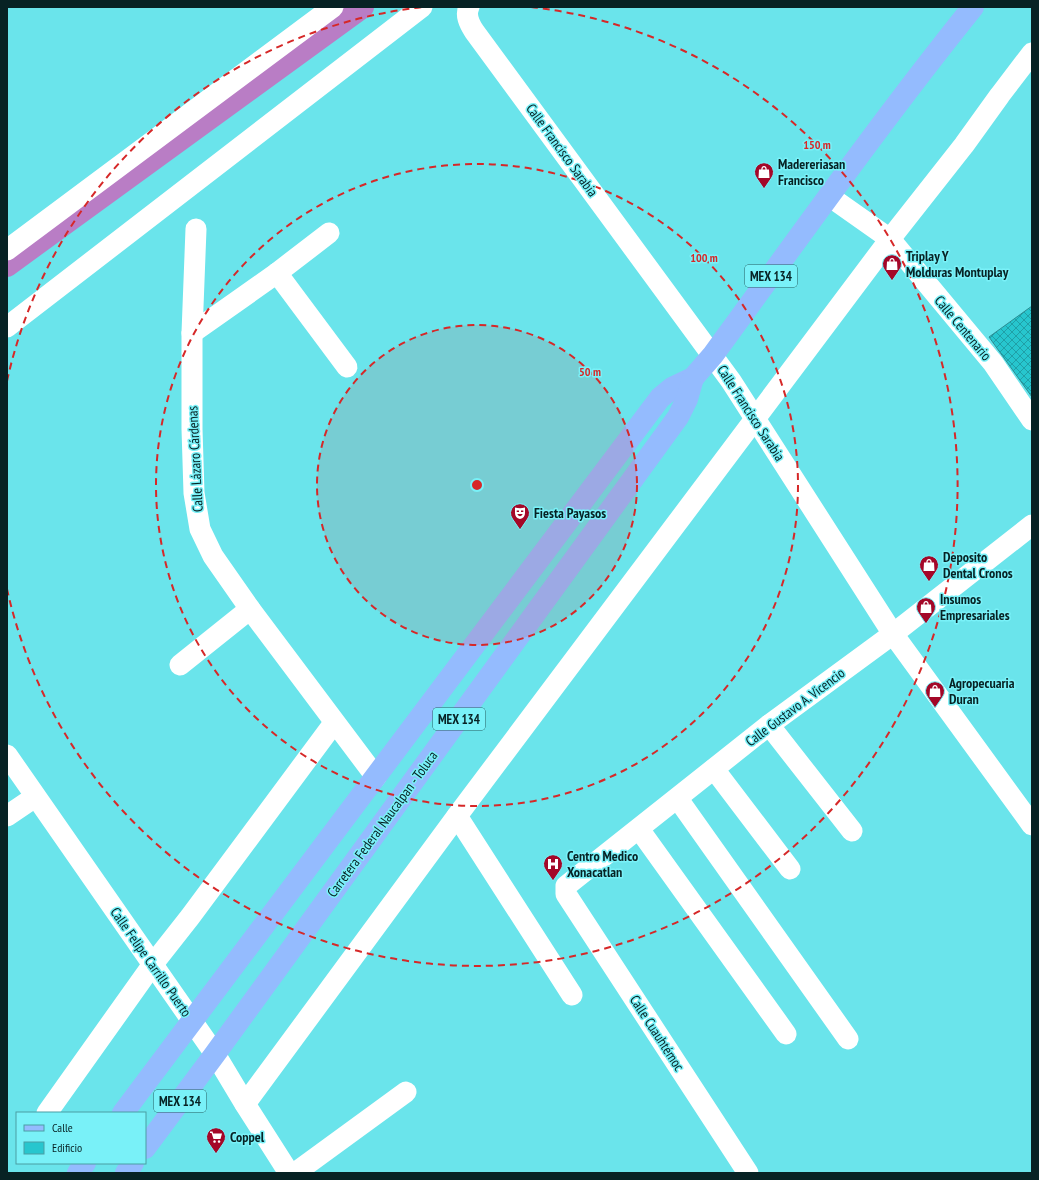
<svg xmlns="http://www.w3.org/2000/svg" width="1039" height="1180" viewBox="0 0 1039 1180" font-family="'PT Sans Narrow',sans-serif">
<defs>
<pattern id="building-cross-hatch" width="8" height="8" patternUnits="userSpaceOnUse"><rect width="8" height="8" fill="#27c6ce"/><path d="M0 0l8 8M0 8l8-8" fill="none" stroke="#20a0a7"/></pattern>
</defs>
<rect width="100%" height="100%" fill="#6ae4eb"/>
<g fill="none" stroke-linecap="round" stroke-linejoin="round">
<path stroke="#b97dc5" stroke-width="22" d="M7 266 363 7"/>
</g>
<path fill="url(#building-cross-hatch)" stroke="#2c8c92" d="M1032 306V397L989 337Z"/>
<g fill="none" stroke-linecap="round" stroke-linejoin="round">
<g stroke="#fff" stroke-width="21">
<path d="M469 7C465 15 469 23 474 31L731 381 893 634 1032 825"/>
<path d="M829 196 890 239 993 363 1032 420"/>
<path d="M196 229 192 333V429L194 493 200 529 213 556 250 609 376 777"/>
<path d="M7 250 333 7"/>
<path d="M277 273 347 367"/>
<path d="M7 327 422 7"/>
<path d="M192 333 277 273 329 233"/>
<path d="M180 665 250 609"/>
<path d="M769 725 852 831"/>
<path d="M7 755 215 1054 245 1104 289 1173"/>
<path d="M714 769 790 869"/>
<path d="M678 799 848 1039"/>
<path d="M7 816 35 797"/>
<path d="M457 816 572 995"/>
<path d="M639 829 786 1034"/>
<path d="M245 1104 457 816 890 239 964 145 1000 95 1032 53"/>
<path d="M47 1113 153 964 190 917 334 723"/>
<path d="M295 1173 406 1092"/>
<path d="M748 1173 566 894V886L769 725 893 634 1032 525"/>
</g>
<g stroke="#94bbfe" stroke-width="22">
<path d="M123 1113 660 398 672 388 693 378 713 355C798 239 882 120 973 7"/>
<path d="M145 1148 215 1054 678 417 687 399 693 378"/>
<path d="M78 1173 85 1163"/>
<path d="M126 1173 133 1163"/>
</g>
</g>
<circle cx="477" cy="485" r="160" fill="#d62828" fill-opacity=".12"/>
<g fill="none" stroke="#d62828" stroke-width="2" stroke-dasharray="7 5">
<circle cx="477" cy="485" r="160"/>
<circle cx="477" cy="485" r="321"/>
<path d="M7 381A481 481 0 0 1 423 7M531 7A481 481 0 1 1 7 589"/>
</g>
<defs>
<g id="shop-pin" transform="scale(1)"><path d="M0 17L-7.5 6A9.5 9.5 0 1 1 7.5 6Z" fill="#a40728" stroke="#79f1f8"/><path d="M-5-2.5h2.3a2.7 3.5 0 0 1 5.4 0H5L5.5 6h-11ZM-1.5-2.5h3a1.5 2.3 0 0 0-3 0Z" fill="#fff"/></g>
<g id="theatre-pin" transform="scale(1)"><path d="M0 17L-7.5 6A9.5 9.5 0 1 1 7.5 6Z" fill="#a40728" stroke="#79f1f8"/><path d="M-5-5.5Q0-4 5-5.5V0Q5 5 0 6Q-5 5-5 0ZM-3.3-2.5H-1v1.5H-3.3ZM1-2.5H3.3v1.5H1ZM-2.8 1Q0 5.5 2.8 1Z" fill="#fff"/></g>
<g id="hospital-pin" transform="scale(1)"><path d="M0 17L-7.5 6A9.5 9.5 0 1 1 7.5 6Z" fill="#a40728" stroke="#79f1f8"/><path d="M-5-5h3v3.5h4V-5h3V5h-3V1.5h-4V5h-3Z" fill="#fff"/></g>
<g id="supermarket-pin" transform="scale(1)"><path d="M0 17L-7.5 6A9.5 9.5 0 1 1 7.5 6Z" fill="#a40728" stroke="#79f1f8"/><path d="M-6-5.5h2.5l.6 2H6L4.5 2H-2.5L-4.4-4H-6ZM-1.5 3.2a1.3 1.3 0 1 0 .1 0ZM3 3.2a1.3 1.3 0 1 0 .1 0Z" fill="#fff"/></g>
</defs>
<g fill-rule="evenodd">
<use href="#shop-pin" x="764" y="172"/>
<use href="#shop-pin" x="892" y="264"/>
<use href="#theatre-pin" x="520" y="513"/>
<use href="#shop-pin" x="929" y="565"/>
<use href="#shop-pin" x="926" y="607"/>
<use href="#shop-pin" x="935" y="691"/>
<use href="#hospital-pin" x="553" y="864"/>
<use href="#supermarket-pin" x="216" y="1137"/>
</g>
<g text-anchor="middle" stroke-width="3" stroke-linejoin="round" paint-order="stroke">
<g fill="#79f1f8" stroke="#296064" stroke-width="1">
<rect x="745" y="265" width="52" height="22" rx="3"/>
<rect x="433" y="708" width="52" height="22" rx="3"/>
<rect x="154" y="1090" width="52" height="22" rx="3"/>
</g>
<g font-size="13" font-weight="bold" fill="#072224">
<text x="771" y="281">MEX 134</text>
<text x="459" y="724">MEX 134</text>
<text x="180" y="1106">MEX 134</text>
</g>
<g font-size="14" fill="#072224" stroke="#79f1f8">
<text transform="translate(562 150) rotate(54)" y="5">Calle Francisco Sarabia</text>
<text transform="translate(963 328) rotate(50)" y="5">Calle Centenario</text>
<text transform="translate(751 413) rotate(57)" y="5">Calle Francisco Sarabia</text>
<text transform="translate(195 459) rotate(-93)" y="5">Calle Lázaro Cárdenas</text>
<text transform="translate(795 707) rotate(-37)" y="5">Calle Gustavo A. Vicencio</text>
<text transform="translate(382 824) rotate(-54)" y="5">Carretera Federal Naucalpan - Toluca</text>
<text transform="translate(151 962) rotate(55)" y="5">Calle Felipe Carrillo Puerto</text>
<text transform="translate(657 1033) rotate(57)" y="5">Calle Cuauhtémoc</text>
</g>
<g font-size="14" font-weight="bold" fill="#072224" stroke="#79f1f8" text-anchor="start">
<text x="778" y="169">Madereriasan<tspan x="778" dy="16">Francisco</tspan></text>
<text x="906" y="261">Triplay Y<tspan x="906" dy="16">Molduras Montuplay</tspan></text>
<text x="534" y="518">Fiesta Payasos</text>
<text x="943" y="562">Deposito<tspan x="943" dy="16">Dental Cronos</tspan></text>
<text x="940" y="604">Insumos<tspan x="940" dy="16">Empresariales</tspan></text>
<text x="949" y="688">Agropecuaria<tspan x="949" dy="16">Duran</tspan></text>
<text x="567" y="861">Centro Medico<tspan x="567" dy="16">Xonacatlan</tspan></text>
<text x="230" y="1142">Coppel</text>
</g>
</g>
<circle cx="477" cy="485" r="6" fill="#d62828" stroke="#79f1f8" stroke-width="2"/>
<g font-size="12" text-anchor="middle" font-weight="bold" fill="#d62828" stroke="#79f1f8" stroke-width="3" stroke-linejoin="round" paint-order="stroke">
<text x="817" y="149">150 m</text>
<text x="704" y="262">100 m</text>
<text x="590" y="376">50 m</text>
</g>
<rect width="1039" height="1180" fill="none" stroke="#072224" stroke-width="16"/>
<rect x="16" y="1112" width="130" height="52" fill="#79f1f8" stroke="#4b9ea3"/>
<rect x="24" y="1125" width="20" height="6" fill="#94bbfe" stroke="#4b9ea3"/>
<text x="52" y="1132" font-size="12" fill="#072224">Calle</text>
<rect x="24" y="1142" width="20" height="12" fill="#27c6ce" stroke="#4b9ea3"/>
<text x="52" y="1152" font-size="12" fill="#072224">Edificio</text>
</svg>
